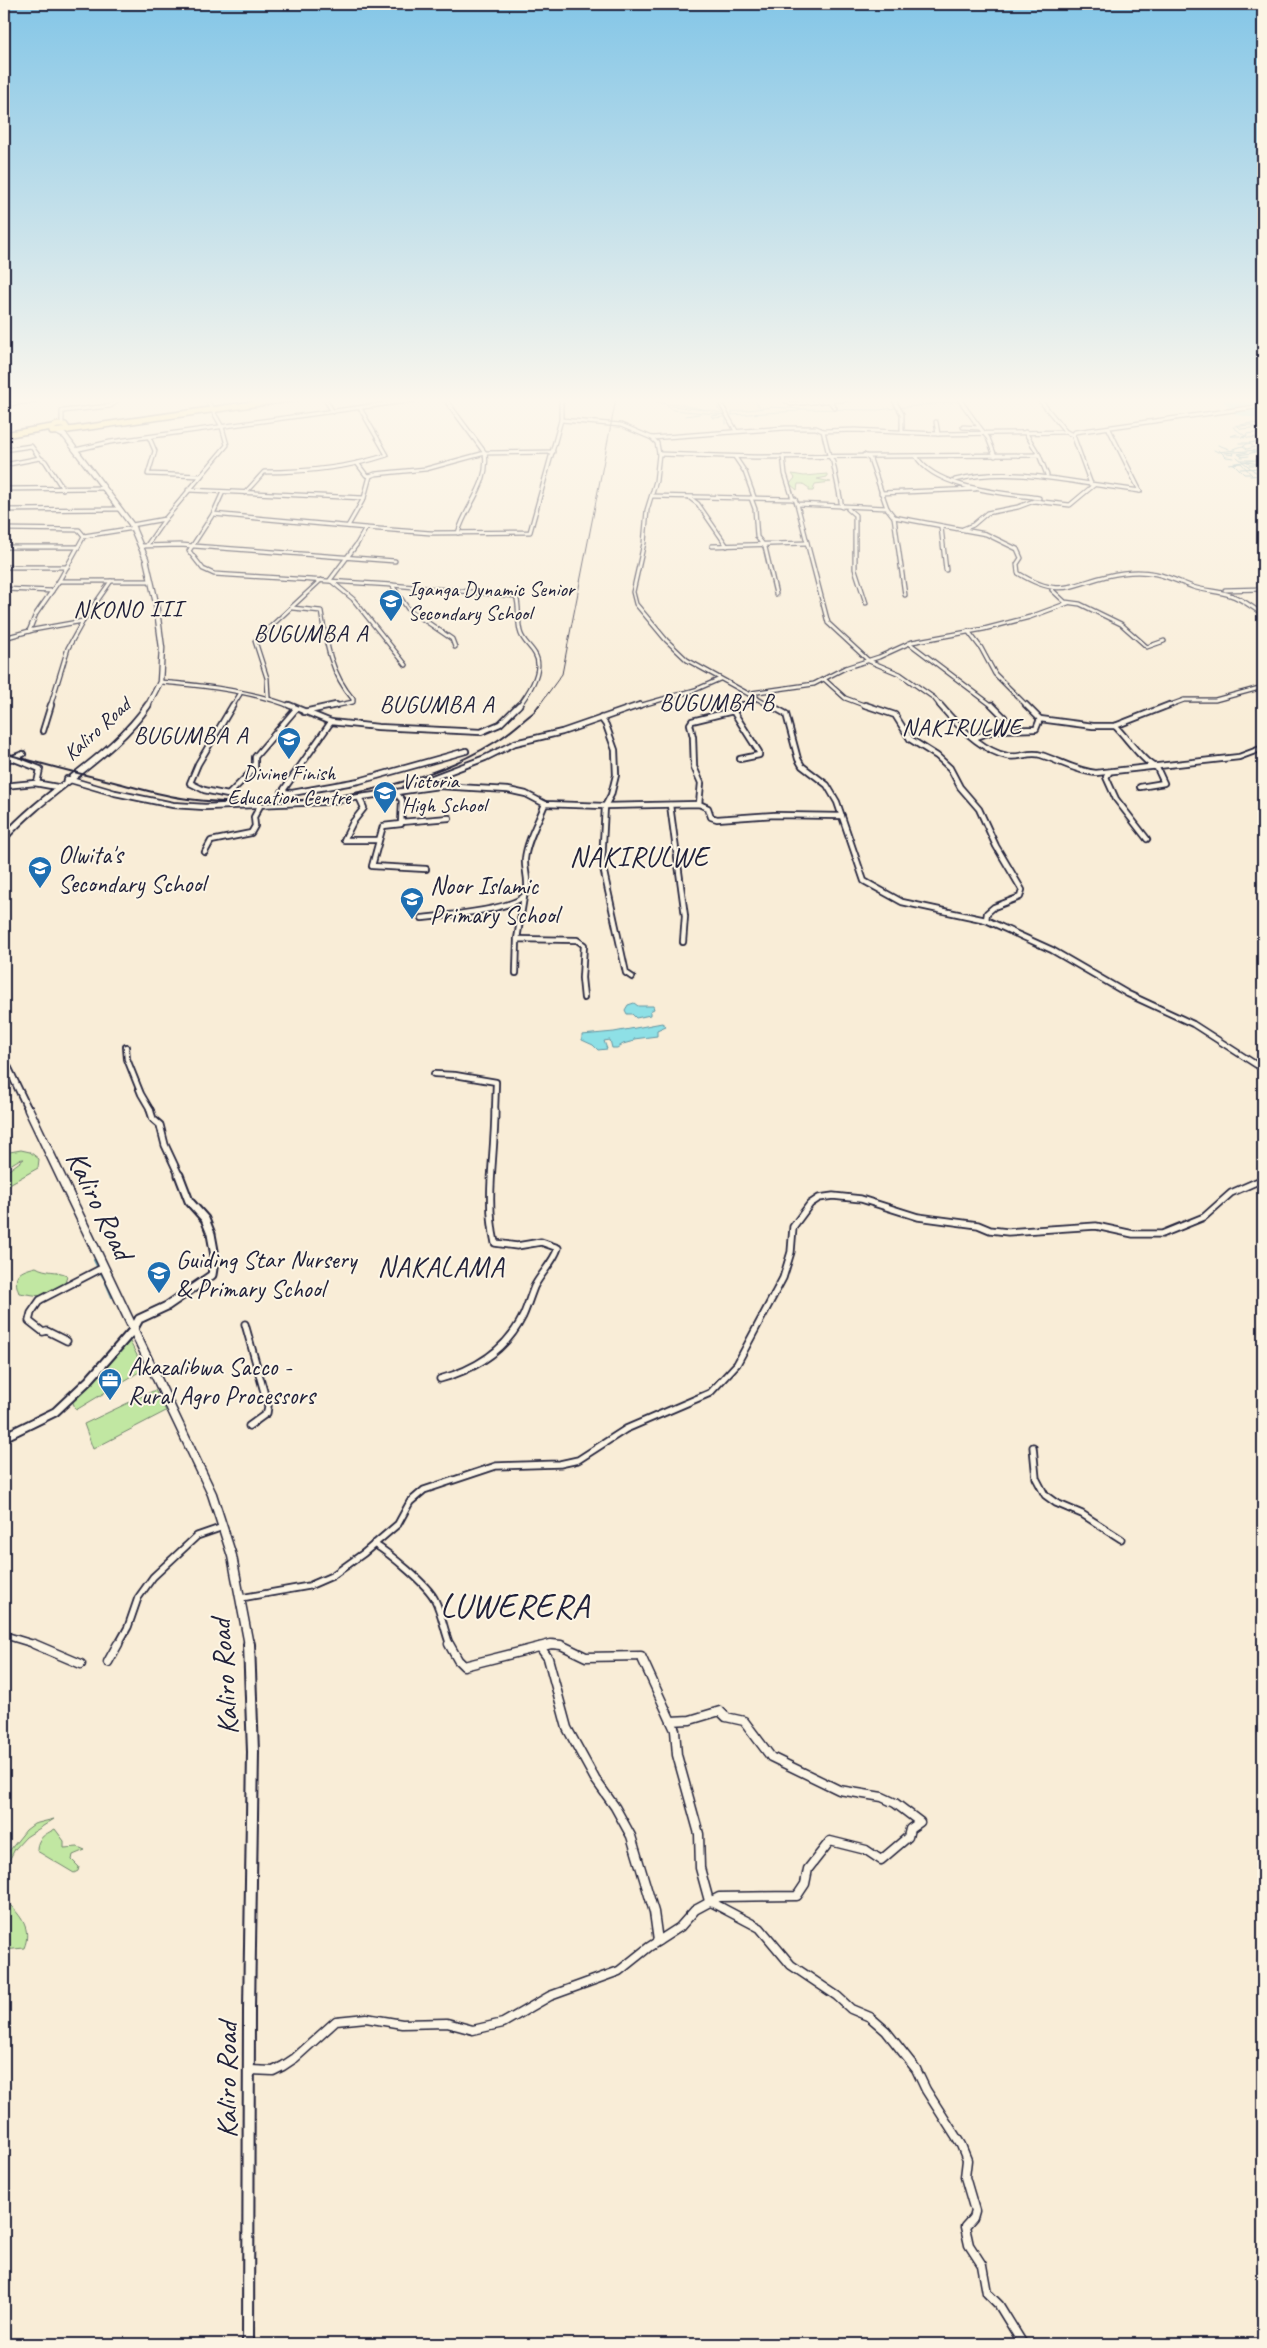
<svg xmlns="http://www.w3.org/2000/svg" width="1267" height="2348" viewBox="0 0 1267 2348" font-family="Caveat,sans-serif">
<rect width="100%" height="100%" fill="#f9edd7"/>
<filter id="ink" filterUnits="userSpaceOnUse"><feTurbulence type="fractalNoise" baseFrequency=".02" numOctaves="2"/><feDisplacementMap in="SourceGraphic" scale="10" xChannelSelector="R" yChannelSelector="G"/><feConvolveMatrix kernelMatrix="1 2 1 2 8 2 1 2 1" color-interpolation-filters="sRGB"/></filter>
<g filter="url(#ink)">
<path fill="#f5e3c6" d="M719 399H755L761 407 728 411Z"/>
<g fill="#c1e7a2" stroke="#72846e">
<path d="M792 474 804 476 827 474V477L817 479 831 482 815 484 813 491H809V488L803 484H798L797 490 790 484 795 478Z"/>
<path d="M21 1150 30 1152 39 1159 38 1168 4 1187 6 1172 24 1159C16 1159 12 1166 4 1167V1153Z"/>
<path d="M36 1267C46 1273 56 1270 67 1275L65 1284 41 1296 19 1293C12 1275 19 1271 36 1267Z"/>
<path d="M128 1338 144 1369 76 1410 71 1398Z"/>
<path d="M155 1390 166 1411 93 1449 84 1424Z"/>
<path d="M54 1819 26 1837 15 1849 4 1870 6 1855 26 1830 34 1824Z"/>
<path d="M55 1829 64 1841V1848L78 1847 85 1850 73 1855 72 1860 79 1867 78 1871 74 1873 37 1851C37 1838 44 1835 55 1829Z"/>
<path d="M8 1903C21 1916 32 1929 24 1948L4 1950V1904Z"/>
</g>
<g fill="#8ee0e6" stroke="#6394a2">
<path d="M634 1003 638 1006H653L654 1009 650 1011V1015L636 1018 632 1014H627L625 1010 628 1005Z"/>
<path d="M662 1023 666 1026 657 1030V1036L634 1039V1041L623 1044 617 1048H612L610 1040 604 1041 607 1049 598 1050 593 1045 582 1040V1035L614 1032Z"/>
</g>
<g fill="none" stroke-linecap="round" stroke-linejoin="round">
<g stroke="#6394a2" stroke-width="1">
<path d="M605 399 608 400"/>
<path d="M648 399 666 404 673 410 727 415"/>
<path d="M754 399 761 409"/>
<path d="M666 404H677L722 413"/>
<path d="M672 406 704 410"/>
<path d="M719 408H717L721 412"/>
<path d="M731 415 799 411 800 409 878 410 978 399"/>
<path d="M732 415V412L772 407 800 409"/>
<path d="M685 416 699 414"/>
<path d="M713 418 711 416 720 415"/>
<path d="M713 418 725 417"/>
<path d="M726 418V424"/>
<path d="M1250 424 1255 428 1263 429"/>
<path d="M1237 425 1241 429 1263 427"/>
<path d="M1235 426 1251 423 1263 424"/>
<path d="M1240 426 1250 425"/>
<path d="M1233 427 1248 438 1263 437"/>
<path d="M1237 434 1231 436H1240"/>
<path d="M1261 434H1263"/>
<path d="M1243 437 1245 438 1241 437 1247 436 1246 434 1263 432"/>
<path d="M1239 443H1248"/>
<path d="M1249 443 1243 446 1247 449 1263 445"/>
<path d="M1218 445 1229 449"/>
<path d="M1253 446 1249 443 1258 442 1256 441"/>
<path d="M1218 449 1226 457 1234 458"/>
<path d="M1233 449 1243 446"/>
<path d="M1214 450 1218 452 1236 450"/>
<path d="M1252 452 1263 451"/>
<path d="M1224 453 1257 450"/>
<path d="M1227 454 1234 455 1232 453"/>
<path d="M1240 455 1257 452"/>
<path d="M1237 457 1259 475"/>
<path d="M1241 457 1249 456"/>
<path d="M1243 457 1238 454 1247 452"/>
<path d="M1241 460H1253"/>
<path d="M1247 462 1260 464"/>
<path d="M1229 464 1263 459"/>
<path d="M1233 464 1241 463 1252 475"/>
<path d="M1234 464 1244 474H1250"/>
<path d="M1249 465H1256L1260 468"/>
<path d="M1240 469 1263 468"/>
<path d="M1254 471 1263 472"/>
<path d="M1250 476 1263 475"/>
<path d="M1258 479 1263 478"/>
<path d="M1258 484H1263"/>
</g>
<g stroke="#6394a2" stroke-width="2">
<path d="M94 1260 97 1266"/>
<path d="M100 1272 105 1280"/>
<path d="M106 1283 112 1297"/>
</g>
<g stroke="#8ee0e6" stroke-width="7">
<path d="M1227 400 1248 405 1252 410 1260 413"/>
<path d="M1228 401 1237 411 1263 416"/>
</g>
<g stroke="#22223b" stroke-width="5.5">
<g id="minor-far3">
<path d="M325 399 333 412"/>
<path d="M445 399 485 453C490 484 466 505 458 533"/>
<path d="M718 399 736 431"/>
<path d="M784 399 791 404 848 399"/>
<path d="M828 399 835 408"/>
<path d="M893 399 902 414V432"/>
<path d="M959 399 980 428"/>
<path d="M1039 399 1066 432 1073 435 1091 484 1140 491"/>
<path d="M285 401 299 399"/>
<path d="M4 405 42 399"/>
<path d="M561 420 621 425 652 438 657 443 659 454 656 481 647 510 644 543 633 592 636 604 666 640 687 660 772 707"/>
<path d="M936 422 938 434 1067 432"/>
<path d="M62 425V411L110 406 115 403V399"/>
<path d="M963 427 980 428 988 438 995 456"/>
<path d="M1109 429 1140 491"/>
<path d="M823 431 855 430 938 434"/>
<path d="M1025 432 1039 455"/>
<path d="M1073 435 1075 432 1263 406"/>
<path d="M149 437 155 451 148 474 201 476"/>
<path d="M652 438 785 428H816L823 431 829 455 833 462 842 507"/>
<path d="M4 450 31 446 40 458"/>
<path d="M75 450 110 442 421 399"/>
<path d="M659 454 755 457 1039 455 1047 475"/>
<path d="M864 455 870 459 887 508"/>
<path d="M783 456 785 474 793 499"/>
<path d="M916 456C935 489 1004 493 1039 498"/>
<path d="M735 457 745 472 754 497"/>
<path d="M357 463 366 475 370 476"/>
<path d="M4 465 40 458 45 461 63 489"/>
<path d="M955 480C1001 469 1045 477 1091 484"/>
<path d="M4 489 103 488"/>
<path d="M188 490 364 498"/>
<path d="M245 493 264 472C305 472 348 468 387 455L360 408"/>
<path d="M881 493 975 489"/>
<path d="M222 494 213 514 189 551 203 569 214 574 392 585 408 609 452 639 455 647"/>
<path d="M652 496 795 499 797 504 887 508 894 517 986 534 1017 549 1021 558 1017 564 1018 573C1066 603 1075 579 1123 573 1153 569 1167 577 1193 587 1205 591 1218 591 1230 595 1241 598 1253 608 1263 614"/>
<path d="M690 498 698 504 727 546"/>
<path d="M751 498 755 509 757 537 765 547 776 594"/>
<path d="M797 504 828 623 869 661 900 674 934 698 941 707"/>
<path d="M848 509 855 515V569L866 603"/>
<path d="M4 510 119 509"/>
<path d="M213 514 366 528 357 544 330 580 353 599 406 665"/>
<path d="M894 517 905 595"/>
<path d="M132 525 165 519"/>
<path d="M348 526 364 498 370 476 375 474 426 469 485 453 553 452"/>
<path d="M941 527 946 570"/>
<path d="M366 528 431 533 530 532 561 420V399"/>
<path d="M4 529 79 530 84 536 59 581 36 614 29 631"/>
<path d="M963 529 973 525 987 513 1018 507 1034 501 1070 505 1094 485"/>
<path d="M84 536 134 528"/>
<path d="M147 545 165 519 227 445 222 427 206 399"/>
<path d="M141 546 180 545 395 561"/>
<path d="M712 546 807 543"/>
<path d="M4 547H78"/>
<path d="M4 567H67"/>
<path d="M59 581H111"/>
<path d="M392 585 516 596C520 607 517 619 520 631 522 641 530 645 535 654 545 670 528 694 518 707"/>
<path d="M4 589 52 591"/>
<path d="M1052 590 1065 602 1080 604 1121 624 1147 647 1164 641"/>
<path d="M1225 590 1263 589"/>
<path d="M292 608 321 611C326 643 331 674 353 699V702L330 707"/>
<path d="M968 631 981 648 995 674 1028 707"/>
<path d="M4 638 33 630 83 621"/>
<path d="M909 643 994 707"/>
<path d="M4 662 8 637"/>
<path d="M824 679 845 698 869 707"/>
<path d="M160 682C201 685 254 691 292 707"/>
<path d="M751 693 814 684 845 668 879 657 912 642 984 629 1030 617 1068 603"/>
<path d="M268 697 267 678 255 641 321 580"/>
<path d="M50 707 68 648 83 621 111 581H150"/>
<path d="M232 707 240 694"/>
<path d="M635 707 695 690 720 679"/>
<path d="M741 707 757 698"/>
<path d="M1165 707 1184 700H1215L1263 687"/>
</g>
</g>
<g stroke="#22223b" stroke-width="8">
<g id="minor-far2">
<path d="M233 705 198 764 190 783 204 790 228 795 255 768V757L296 709"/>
<path d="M289 705 331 722 378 727 481 732 500 724 519 705"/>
<path d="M770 705 786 714 798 759 802 766 827 785 837 802 864 881 902 902 986 920 1052 950 1128 994 1193 1024 1263 1069"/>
<path d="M865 705 895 715 910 739 937 756 950 768 960 787 979 809 996 846 1022 890 1020 897 994 907 987 913 986 920"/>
<path d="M940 705C956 724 982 751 1007 756 1018 759 1029 751 1041 755 1060 761 1076 771 1096 773L1239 757 1263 748"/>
<path d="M992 705 1004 717"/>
<path d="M1026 705 1040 719"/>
<path d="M733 711 759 752V755L740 759"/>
<path d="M304 712 336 705"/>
<path d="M601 718 606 725 615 750 616 775 611 795 605 806 602 863 626 973 632 977"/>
<path d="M331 722 282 792 292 793 359 781 466 751"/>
<path d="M1115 726C1127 738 1143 762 1157 768L1164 783 1140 787"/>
<path d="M43 731 51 705"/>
<path d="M974 738 996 730 1036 729 1040 719 1093 726H1115L1169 705"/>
<path d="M4 755 40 769 37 783"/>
<path d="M4 765 7 760 23 754"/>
<path d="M1109 773 1106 777 1116 799 1147 839"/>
<path d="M67 779 115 793 173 805 205 807 325 802 439 786 508 790 526 794 545 804 605 806 699 804 708 808 711 817 717 819 775 815 842 816"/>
<path d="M4 786 35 783 57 787"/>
<path d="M406 788 485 758 515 743 562 732 640 705"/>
<path d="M394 791 402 800 401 824 383 826 372 866 426 869"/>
<path d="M359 797 364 808 353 822 344 840H378"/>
<path d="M699 804 701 783 694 767 693 737 690 724 692 721 733 711 743 705"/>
<path d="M670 805 685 916 683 942"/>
<path d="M401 822 449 818"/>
<path d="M205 852 211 841 251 833 255 826 254 817 260 806"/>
<path d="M422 918C440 916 519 910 526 893 530 882 524 870 525 859 527 840 538 822 545 804"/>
<path d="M517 939 524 897"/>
<path d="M516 973 517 939 577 940 584 945 582 978 584 998"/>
<path d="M126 1047 127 1059 141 1094 151 1111"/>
<path d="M434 1074 455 1075 496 1082 495 1111"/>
<path d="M4 1079 12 1075"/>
</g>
</g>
<g stroke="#22223b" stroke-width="9">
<g id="minor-far1">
<path d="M150 1110 153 1119 160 1125 165 1145 179 1175"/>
<path d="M245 1324 268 1406 267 1413 249 1426"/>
<path d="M67 1341 47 1331 43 1332 29 1321 31 1313 40 1300 104 1267"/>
<path d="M440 1379C476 1369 506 1351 523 1316 527 1307 530 1297 534 1287 541 1273 553 1263 558 1248L541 1242 517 1246 495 1243C485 1198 495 1155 495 1110"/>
<path d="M1033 1447 1036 1478 1045 1495 1056 1503 1082 1514 1121 1539"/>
<path d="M374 1544C389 1553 428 1585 435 1600 442 1614 444 1630 450 1645"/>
<path d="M241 1598 309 1586 332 1576 364 1553 398 1524 410 1502 424 1490 496 1466 560 1464 578 1460 626 1429 710 1393 737 1364 783 1278 791 1252 793 1227 810 1204 819 1198 833 1196 861 1199 918 1217 978 1225 990 1230 1008 1232 1096 1226 1133 1234H1162L1204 1217 1231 1193 1263 1179"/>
<path d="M4 1635 37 1645"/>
<path d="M118 1645 128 1627 138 1598 153 1577 197 1536 223 1527"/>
<path d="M547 1645H560"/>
</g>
</g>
<g stroke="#22223b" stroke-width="11">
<g id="minor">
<path d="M34 1644 81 1664"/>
<path d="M449 1644 458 1660 464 1666 551 1644 561 1645 586 1657 641 1656 675 1730 677 1755 699 1834 700 1868 709 1901 760 1928 791 1965 837 1996 851 2009 870 2017 886 2031 916 2069 926 2090 961 2145 967 2160 965 2177 975 2211 973 2218 965 2227 969 2245 982 2265 987 2293 999 2305 1023 2344"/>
<path d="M540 1647 548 1658 567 1728 595 1779 615 1807 631 1836 654 1912 658 1941"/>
<path d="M108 1662 118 1644"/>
<path d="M250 2070 273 2071 283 2066 295 2058 336 2021 366 2018 402 2024 447 2023 473 2030 503 2023 550 1996 619 1971 649 1947 680 1927 695 1910 719 1897 797 1896 805 1884 808 1869 830 1841 866 1850 881 1860 908 1837 910 1829 920 1822 895 1803 882 1797 839 1790 771 1757 744 1721 726 1717 720 1711 690 1720 671 1721"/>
</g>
</g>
<g stroke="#22223b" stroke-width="11">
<path id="tertiary" d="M4 1437 55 1412 89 1380 133 1330 139 1319 167 1306 212 1275 215 1256 211 1234 205 1219 189 1201 179 1175"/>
</g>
<g stroke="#22223b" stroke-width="7">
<path id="secondary-far3" d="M57 432 65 436 131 524 146 559 156 603 162 648 160 682 147 707"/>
</g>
<g stroke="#22223b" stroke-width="9">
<g id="secondary-far2">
<path d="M4 838C46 790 114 756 148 705"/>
<path d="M4 1059 29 1111"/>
</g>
</g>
<g stroke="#22223b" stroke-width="11">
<path id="secondary-far1" d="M29 1110 212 1494 232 1556 249 1645"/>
</g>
<g stroke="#22223b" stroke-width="14">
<path id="secondary" d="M248 2344 249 2010 253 1752 249 1644"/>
</g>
<g stroke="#22223b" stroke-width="8">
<g id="primary">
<path d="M57 425H65L68 430 52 432 51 428Z"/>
<path d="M68 430 288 399"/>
<path d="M4 435 52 427"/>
</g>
</g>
<use href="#minor-far3" stroke="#fcf5e5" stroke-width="3"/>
<use href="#minor-far2" stroke="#fcf5e5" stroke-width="4.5"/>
<use href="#minor-far1" stroke="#fcf5e5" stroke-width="5.5"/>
<use href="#minor" stroke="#fcf5e5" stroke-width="8"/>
<use href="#tertiary" stroke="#fcf5e5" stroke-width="7"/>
<use href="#secondary-far3" stroke="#fcf5e5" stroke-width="4.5"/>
<use href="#secondary-far2" stroke="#fcf5e5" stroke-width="5.5"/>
<use href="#secondary-far1" stroke="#fcf5e5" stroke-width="8"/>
<use href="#secondary" stroke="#fcf5e5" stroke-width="10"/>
<use href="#primary" stroke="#fae180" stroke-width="5"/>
<path stroke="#22223b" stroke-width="1" d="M538 707 562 674 616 399"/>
<path stroke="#22223b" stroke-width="2" d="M4 753C40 764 77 773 114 782 138 788 162 796 188 799 285 811 411 794 495 742 509 734 521 722 534 712L539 705"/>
</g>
</g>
<linearGradient id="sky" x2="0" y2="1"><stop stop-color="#84c6e7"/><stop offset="0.55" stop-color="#fcf7ed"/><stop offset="1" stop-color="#fcf7ed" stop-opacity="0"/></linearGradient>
<rect width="1267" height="728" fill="url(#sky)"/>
<defs>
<g id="school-pin" transform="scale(1.25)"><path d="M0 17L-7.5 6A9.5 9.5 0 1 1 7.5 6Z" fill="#1f6fb2" stroke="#fcf5e5"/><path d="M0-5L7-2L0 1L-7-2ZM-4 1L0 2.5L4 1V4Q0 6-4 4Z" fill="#fff"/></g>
<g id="office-pin" transform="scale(1.25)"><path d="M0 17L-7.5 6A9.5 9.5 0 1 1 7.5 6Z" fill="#1f6fb2" stroke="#fcf5e5"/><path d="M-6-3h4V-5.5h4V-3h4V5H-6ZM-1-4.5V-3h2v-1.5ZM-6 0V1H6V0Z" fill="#fff"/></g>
</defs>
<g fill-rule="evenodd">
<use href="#school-pin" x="391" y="601"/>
<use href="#school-pin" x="289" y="739"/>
<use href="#school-pin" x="385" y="793"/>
<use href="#school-pin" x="40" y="868"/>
<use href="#school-pin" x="412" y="899"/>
<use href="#school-pin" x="159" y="1273"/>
<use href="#office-pin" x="110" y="1380"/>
</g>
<g text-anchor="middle" stroke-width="4" stroke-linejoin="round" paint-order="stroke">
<g font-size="21" fill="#22223b" stroke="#fcf5e5" text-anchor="start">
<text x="408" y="596">Iganga Dynamic Senior<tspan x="408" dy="24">Secondary School</tspan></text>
<text x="289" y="780" text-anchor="middle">Divine Finish<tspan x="289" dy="24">Education Centre</tspan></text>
<text x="402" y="788">Victoria<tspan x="402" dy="24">High School</tspan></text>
</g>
<g font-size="21" fill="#22223b" stroke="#fcf5e5">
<text transform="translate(97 729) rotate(-42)" y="7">Kaliro Road</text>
</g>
<g font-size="24" letter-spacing="1" fill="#22223b" stroke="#fcf5e5">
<text x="128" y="617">NKONO III</text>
<text x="311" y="641">BUGUMBA A</text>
<text x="717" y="710">BUGUMBA B</text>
<text x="437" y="712">BUGUMBA A</text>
<text x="962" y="735">NAKIRULWE</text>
<text x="191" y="743">BUGUMBA A</text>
</g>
<g font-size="25" fill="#22223b" stroke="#fcf5e5" text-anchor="start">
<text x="58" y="863">Olwita's<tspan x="58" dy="29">Secondary School</tspan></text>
<text x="430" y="894">Noor Islamic<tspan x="430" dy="29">Primary School</tspan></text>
<text x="176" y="1268">Guiding Star Nursery<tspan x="176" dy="29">&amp; Primary School</tspan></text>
<text x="128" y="1375">Akazalibwa Sacco -<tspan x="128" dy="29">Rural Agro Processors</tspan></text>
</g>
<g font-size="28" letter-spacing="1" fill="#22223b" stroke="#fcf5e5">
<text x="639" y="866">NAKIRULWE</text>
<text x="441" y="1276">NAKALAMA</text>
</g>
<g font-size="30" fill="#22223b" stroke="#fcf5e5">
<text transform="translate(100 1205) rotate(64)" y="10">Kaliro Road</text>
<text transform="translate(224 1677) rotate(-94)" y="10">Kaliro Road</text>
<text transform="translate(226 2080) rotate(-90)" y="10">Kaliro Road</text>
</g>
<g font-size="34" letter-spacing="1" fill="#22223b" stroke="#fcf5e5">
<text x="515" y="1617">LUWERERA</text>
</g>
</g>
<rect width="1267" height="2348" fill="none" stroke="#fcf5e5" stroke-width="20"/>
<rect x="10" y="10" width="1247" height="2328" fill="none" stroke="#22223b" stroke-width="2" filter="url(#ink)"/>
</svg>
